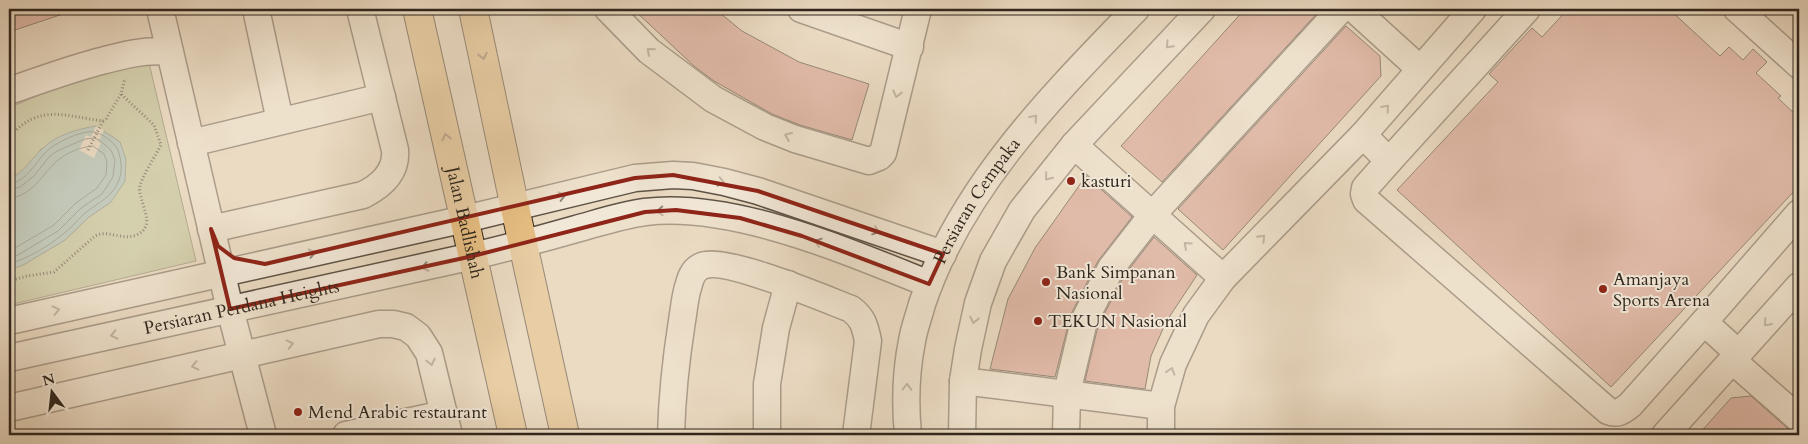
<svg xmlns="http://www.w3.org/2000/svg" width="1808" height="444" viewBox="0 0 1808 444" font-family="Cardo,serif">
<rect width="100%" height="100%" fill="#ebdbc3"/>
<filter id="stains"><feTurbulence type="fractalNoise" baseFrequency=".004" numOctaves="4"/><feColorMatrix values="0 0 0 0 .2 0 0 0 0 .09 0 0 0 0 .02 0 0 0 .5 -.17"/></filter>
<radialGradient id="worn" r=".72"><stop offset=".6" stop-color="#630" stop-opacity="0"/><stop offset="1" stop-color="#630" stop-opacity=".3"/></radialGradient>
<path fill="#b9c093" stroke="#747358" d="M149 63 196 261 9 305V270L23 265 65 240 89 217 111 202 120 142 96 126 41 149 28 167 9 180V108L69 82Z"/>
<path fill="#98bbb6" stroke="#6e7f79" d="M96 126 120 142 126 159 125 181 111 202 89 217 65 240 23 265 9 270V180C26 170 30 160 43 148 57 135 77 129 96 126Z"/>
<path fill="#ebdbc3" d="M96 126 104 130 98 142 101 143 94 158 79 150 86 135 91 137Z"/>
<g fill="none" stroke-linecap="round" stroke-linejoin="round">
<g stroke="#64706a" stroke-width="1">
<path d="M9 184C26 182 35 163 46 152 55 143 81 130 94 132 102 133 115 143 118 150 121 159 123 170 119 180 113 197 97 203 84 214 77 221 70 229 62 235 47 247 27 259 9 264"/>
<path d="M9 190 20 187 34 176 49 157 57 151 85 139 94 138 99 140 111 150 115 160 113 177 102 194 81 208 58 231 18 255 9 258"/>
<path d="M9 198C32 197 42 174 57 161 66 153 80 147 93 146L104 154 107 162 106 175 97 188 76 203 54 225 15 248 9 250"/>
</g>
</g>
<g fill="#d6968b" stroke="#2f261d">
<path d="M9 9H68L69 12 9 32Z"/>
<path d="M633 9H715L742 31 799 62 869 84 852 140 800 125 772 114 714 81 694 66Z"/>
<path d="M1245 9H1321L1162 182 1121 146Z"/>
<path d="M1568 9H1669L1720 56 1729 47 1743 60 1753 49 1767 62 1756 73 1781 96 1778 98 1799 118V186L1611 387 1397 190 1498 82 1489 74 1532 28 1542 37Z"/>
<path d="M1346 26 1380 56 1381 76 1223 250 1178 209Z"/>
<path d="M1086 176 1132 217 1098 261 1071 314 1055 377 990 369 1008 299 1035 248Z"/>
<path d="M1154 237 1197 275 1166 322 1151 356 1145 389 1085 381 1098 326 1124 276Z"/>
<path d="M1751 396 1795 435H1698L1731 398Z"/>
</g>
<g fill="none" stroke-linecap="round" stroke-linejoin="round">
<g stroke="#5e5346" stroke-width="29">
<g id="minor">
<path d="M160 9 230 309 263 435"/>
<path d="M256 9 280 121"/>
<path d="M608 9 649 51 713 99 765 127 795 139 869 161 879 157 883 153 918 9"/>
<path d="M801 9 910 47"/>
<path d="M1354 9 1420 69"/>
<path d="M1737 9 1799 65"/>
<path d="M9 91C37 81 65 71 94 63 120 56 143 49 170 52"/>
<path d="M1363 135 1389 161 1365 188 1364 194 1366 200 1608 411C1618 415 1622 411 1630 405L1704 322"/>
<path d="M191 143 382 97"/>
<path d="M1074 145 1223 278"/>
<path d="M1389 161 1527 9"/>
<path d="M211 229 363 195C381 186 397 172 395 150L360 9"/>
<path d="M9 321 465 219 635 178 673 175 693 176 724 182 758 191 943 254"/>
<path d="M1739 354 1704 322 1799 213"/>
<path id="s1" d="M9 358 473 256C507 248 541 239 576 229 598 223 622 215 645 212 732 201 849 252 929 284"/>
<path d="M1733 361 1799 419"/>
<path d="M963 381 1161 406"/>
<path d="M9 408 379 324H393L406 327 418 336 429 353 449 435"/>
<path d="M346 435 444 414"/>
<path d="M671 435C672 397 676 359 682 321 684 309 685 295 689 284 691 276 694 269 702 266 724 256 825 299 851 309 863 318 865 326 868 341L856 435"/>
<path d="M767 435V384L776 328 788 284"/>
<path id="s2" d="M908 435C905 404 906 371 912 341 914 328 919 316 922 304 961 187 1052 96 1136 9"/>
<path d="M962 435 963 381 968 349 978 303 993 261 1022 210 1074 145 1202 9"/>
<path d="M1066 435 1067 393 1084 321 1111 268 1153 214 1341 9"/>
<path d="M1161 435V406L1173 364 1196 315 1223 278 1363 135 1473 9"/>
<path d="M1665 435 1799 286"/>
</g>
</g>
<g stroke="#2f261d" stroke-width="30">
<g id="major">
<path id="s3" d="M417 9 513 435"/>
<path d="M473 9 515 208 565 435"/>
</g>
</g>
<g stroke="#2f261d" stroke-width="3" stroke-dasharray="1 2.5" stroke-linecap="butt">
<path d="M9 137C40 103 63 116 103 121L106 119 121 94 125 78"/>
<path d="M88 150 103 121"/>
<path d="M9 281 27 276 54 272 95 236C108 229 122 241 136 235 159 226 137 201 140 186 142 176 156 155 161 145L154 125 121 94"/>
</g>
<use href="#minor" stroke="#f2e8d8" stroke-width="26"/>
<use href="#major" stroke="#e6be82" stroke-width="28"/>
</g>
<defs><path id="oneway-chevron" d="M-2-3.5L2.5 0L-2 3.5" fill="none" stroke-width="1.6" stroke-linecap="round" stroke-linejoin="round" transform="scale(1.25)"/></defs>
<g stroke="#90877a">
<use href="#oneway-chevron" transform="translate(1169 45) rotate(133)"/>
<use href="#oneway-chevron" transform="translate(650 51) rotate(-139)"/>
<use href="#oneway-chevron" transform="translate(897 94) rotate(104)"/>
<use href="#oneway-chevron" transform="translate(1386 108) rotate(-49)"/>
<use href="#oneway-chevron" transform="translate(1034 118) rotate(-50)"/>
<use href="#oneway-chevron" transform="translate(788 136) rotate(-158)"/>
<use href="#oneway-chevron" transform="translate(1048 177) rotate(129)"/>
<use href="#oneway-chevron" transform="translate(721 182) rotate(13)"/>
<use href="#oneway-chevron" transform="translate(562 196) rotate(-14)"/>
<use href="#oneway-chevron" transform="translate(660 211) rotate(177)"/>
<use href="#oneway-chevron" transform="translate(876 231) rotate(19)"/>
<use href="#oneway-chevron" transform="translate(1262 238) rotate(-46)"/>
<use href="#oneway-chevron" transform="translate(818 242) rotate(-161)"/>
<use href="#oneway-chevron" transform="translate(1187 245) rotate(-138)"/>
<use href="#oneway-chevron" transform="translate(312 253) rotate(-13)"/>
<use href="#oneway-chevron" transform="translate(425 267) rotate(168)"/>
<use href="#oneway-chevron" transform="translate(56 310) rotate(-13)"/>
<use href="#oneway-chevron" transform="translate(974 320) rotate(102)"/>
<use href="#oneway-chevron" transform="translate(1767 323) rotate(131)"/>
<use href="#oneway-chevron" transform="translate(114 335) rotate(167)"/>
<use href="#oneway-chevron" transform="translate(290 344) rotate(-13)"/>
<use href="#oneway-chevron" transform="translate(431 362) rotate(77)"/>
<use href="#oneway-chevron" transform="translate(195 366) rotate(167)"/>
<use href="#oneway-chevron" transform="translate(1171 371) rotate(-73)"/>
<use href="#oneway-chevron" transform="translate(907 387) rotate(-88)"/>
</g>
<g stroke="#8a7250">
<use href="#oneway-chevron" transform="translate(483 56) rotate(78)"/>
<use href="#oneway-chevron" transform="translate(446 137) rotate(-103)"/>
</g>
<path d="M0 0H1808V444H0ZM673 175 758 191 943 254 929 284 802 236 740 218 676 210 645 212 473 256 230 309 211 229 218 246 234 258 265 264 635 178Z" fill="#ebdbc3" fill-opacity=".55" fill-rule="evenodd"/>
<path fill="none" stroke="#8f2418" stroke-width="4" stroke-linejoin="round" d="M673 175 758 191 943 254 929 284 802 236 740 218 676 210 645 212 473 256 230 309 211 229 218 246 234 258 265 264 635 178Z"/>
<g fill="#8f2418" stroke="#f2e8d8" stroke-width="2">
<circle cx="1071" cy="181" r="5"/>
<circle cx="1046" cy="282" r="5"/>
<circle cx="1603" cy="289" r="5"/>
<circle cx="1038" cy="321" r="5"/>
<circle cx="298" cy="412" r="5"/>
</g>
<g text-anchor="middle" stroke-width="4" stroke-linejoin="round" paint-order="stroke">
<g font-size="18" fill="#2f261d" stroke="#f2e8d8" text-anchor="start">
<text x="1081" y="187">kasturi</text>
<text x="1056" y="278">Bank Simpanan<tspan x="1056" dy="21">Nasional</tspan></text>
<text x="1613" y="285">Amanjaya<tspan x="1613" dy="21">Sports Arena</tspan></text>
<text x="1048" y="327">TEKUN Nasional</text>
<text x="308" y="418">Mend Arabic restaurant</text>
</g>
<g font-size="18" fill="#2f261d" stroke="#f2e8d8">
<text dy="6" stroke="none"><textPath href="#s2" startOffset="250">Persiaran Cempaka</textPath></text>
<text dy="6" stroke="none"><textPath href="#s3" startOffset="219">Jalan Badlishah</textPath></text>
<text dy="6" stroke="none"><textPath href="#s1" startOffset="238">Persiaran Perdana Heights</textPath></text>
</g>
</g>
<rect width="1808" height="444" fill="none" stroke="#ebdbc3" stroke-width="30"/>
<rect x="10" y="10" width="1788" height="424" fill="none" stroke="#2f261d" stroke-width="2.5"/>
<rect x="15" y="15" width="1778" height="414" fill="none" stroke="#2f261d"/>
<g transform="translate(52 392) rotate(345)" stroke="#f2e8d8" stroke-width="4" paint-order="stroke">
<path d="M0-4L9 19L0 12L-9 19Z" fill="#2f261d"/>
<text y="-8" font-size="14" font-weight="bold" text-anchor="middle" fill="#2f261d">N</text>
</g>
<rect width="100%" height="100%" filter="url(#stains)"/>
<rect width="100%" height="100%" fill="url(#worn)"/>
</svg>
